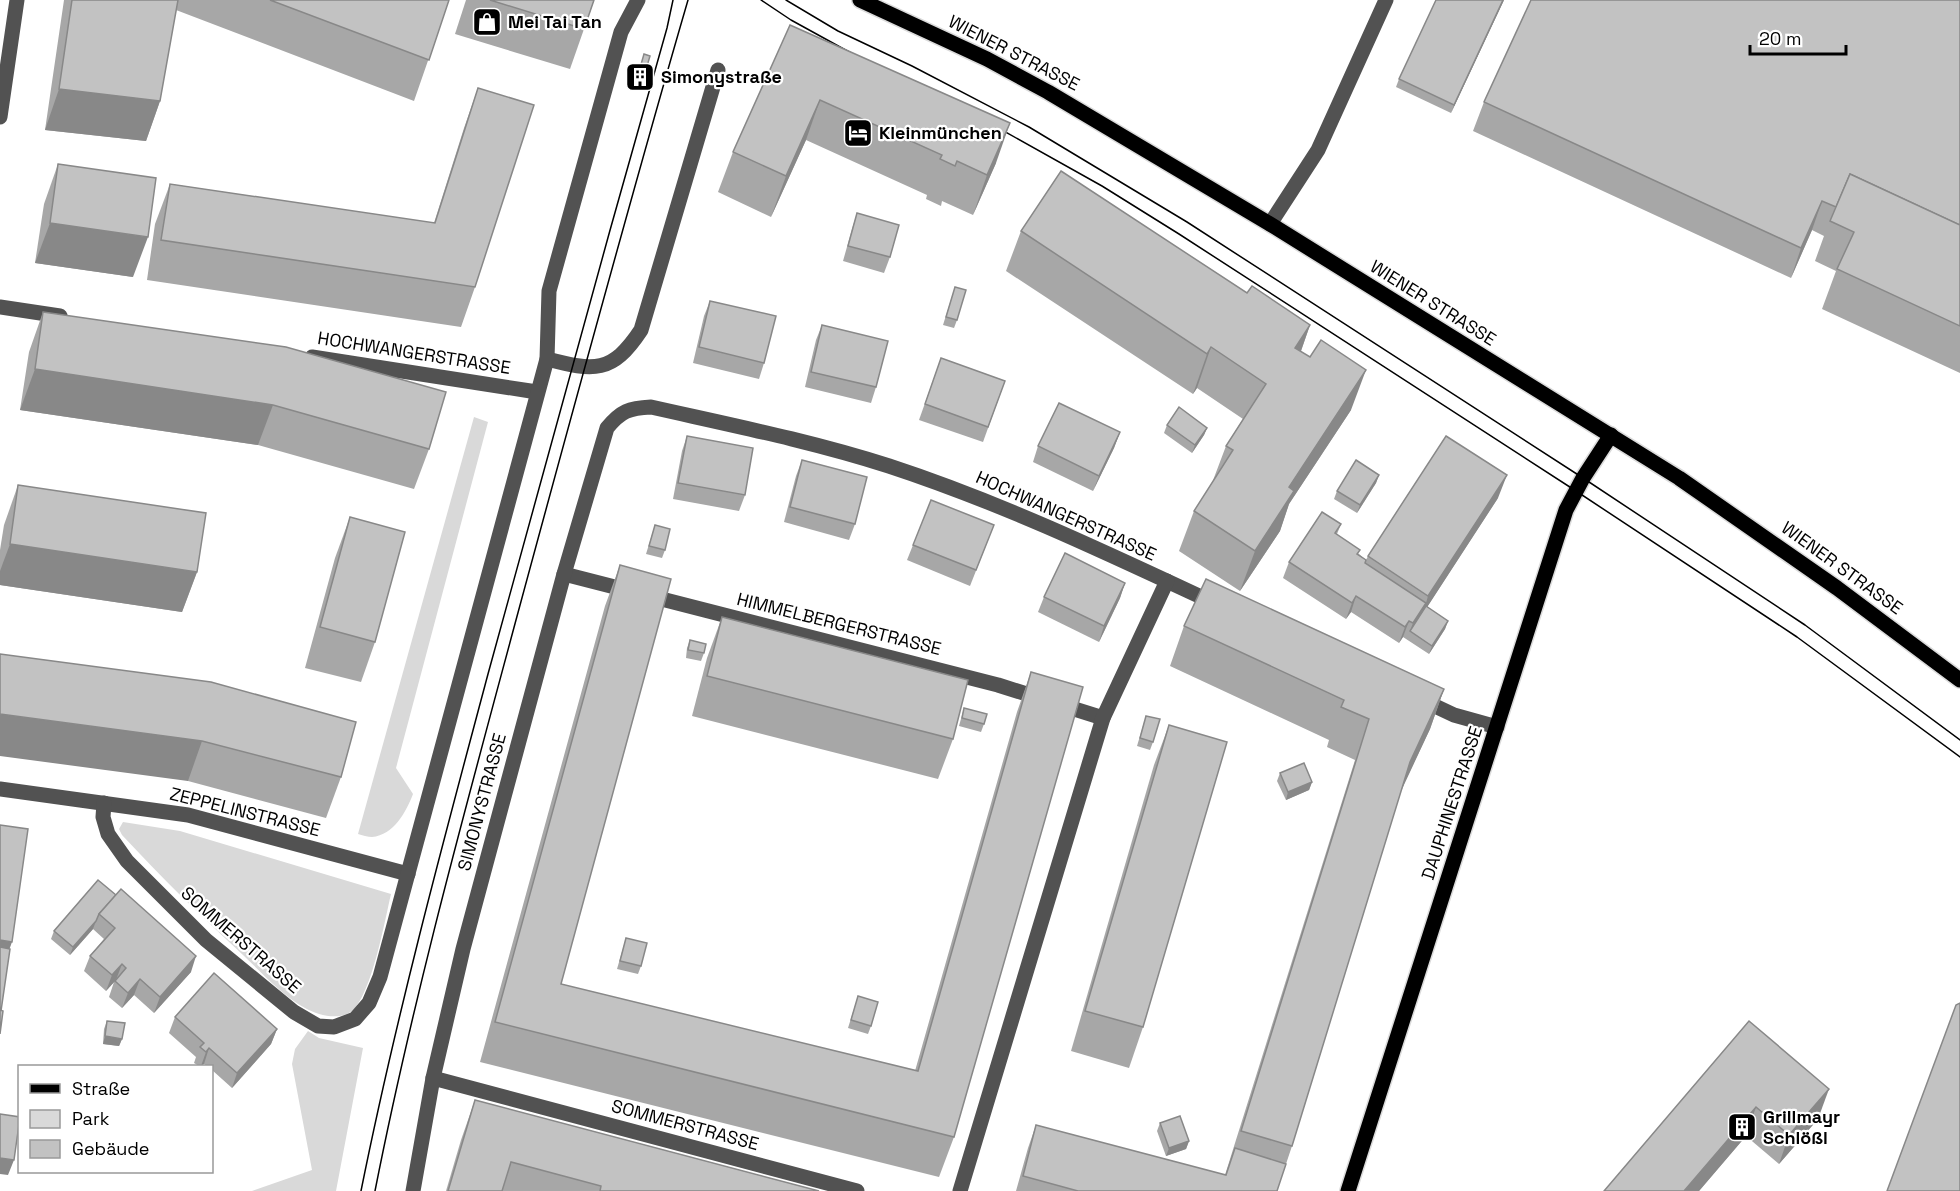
<svg xmlns="http://www.w3.org/2000/svg" width="1960" height="1191" viewBox="0 0 1960 1191" font-family="'Space Grotesk',sans-serif">
<rect width="100%" height="100%" fill="#fff"/>
<g fill="#d9d9d9">
<path d="M474 417 488 422 396 768 413 794C406 812 394 835 372 837 368 837 362 835 358 834Z"/>
<path d="M123 822 180 831 391 894C385 919 371 1001 349 1013 336 1020 318 1015 305 1008 282 995 262 973 243 955 201 916 161 877 122 835L119 829Z"/>
<path d="M308 1031 319 1038 363 1048 336 1191H252L312 1170 292 1064 295 1049Z"/>
</g>
<g fill="none" stroke-linecap="round" stroke-linejoin="round">
<g stroke="#dbdbdb" stroke-width="18">
<g id="major">
<path d="M860 0 987 59 1048 92 1270 224 1679 478 1837 588 1960 680"/>
<path d="M1348 1191 1566 510 1583 478 1611 435"/>
</g>
</g>
<g stroke="#525252" stroke-width="15">
<path d="M0 117 17 0"/>
<path d="M1270 224 1318 150 1386 0"/>
<path d="M0 307 60 316"/>
<path d="M312 357 537 392"/>
<path d="M547 359C594 371 612 374 641 330L718 70"/>
<path d="M564 574 998 685 1103 718"/>
<path d="M1420 699 1454 715 1497 727"/>
<path d="M0 789 188 815 408 874"/>
<path d="M104 803 103 817 108 834 127 861 206 940 294 1012 318 1026 334 1027 355 1019 369 1003 380 977 547 359 549 291 621 32 638 0"/>
<path d="M433 1078 857 1191"/>
<path d="M413 1191 433 1078 463 949 564 574 607 428C621 411 629 408 651 407 731 425 811 441 889 466 1002 503 1109 554 1216 604"/>
<path d="M960 1191 1103 718 1167 581"/>
</g>
<use href="#major" stroke="#000" stroke-width="15"/>
<g stroke="#000" stroke-width="1.5">
<path d="M761 0 791 20 851 53"/>
<path d="M786 0 838 31 912 66 1029 127 1187 222 1583 478 1805 625 1960 740"/>
<path d="M993 125 1102 186 1179 234 1576 491 1797 637 1960 757"/>
<path d="M361 1191C396 1017 442 846 488 674 546 459 606 243 667 28L673 0"/>
<path d="M375 1191C413 998 465 810 516 620 572 413 628 206 688 0"/>
</g>
</g>
<g fill="#a7a7a7">
<path d="M64 0H449L414 101 176 10 160 101 146 141 45 130Z"/>
<path d="M466 0H594L584 29 570 69 455 34Z"/>
<path d="M1504 0 1451 113 1396 87 1399 79Z"/>
<path d="M1960 0V373L1822 309 1836 271 1815 261 1824 236 1812 230 1791 278 1473 131 1484 102Z"/>
<path d="M790 25 996 163 973 215 942 201 941 206 926 199 927 195 806 140 771 217 718 192 733 152Z"/>
<path d="M644 54 642 83 639 91 634 90Z"/>
<path d="M478 88 475 287 461 327 147 280 155 224 170 184 434 223 464 128Z"/>
<path d="M58 164 133 277 35 263 44 204Z"/>
<path d="M857 213 890 257 884 273 843 261 852 229Z"/>
<path d="M1021 231 1247 293 1310 325 1301 351 1351 410 1289 504 1280 531 1240 591 1179 551 1194 511 1212 483 1226 446 1243 419 1197 388 1193 394 1006 271Z"/>
<path d="M955 287 957 320 954 328 943 325Z"/>
<path d="M710 301 764 363 759 379 693 363 704 316Z"/>
<path d="M43 312 429 449 414 489 258 445 20 410 29 352Z"/>
<path d="M822 325 876 387 871 403 805 387 816 340Z"/>
<path d="M941 358 1005 381 983 442 919 420Z"/>
<path d="M1167 425 1207 428 1204 435 1192 453 1164 433Z"/>
<path d="M1120 432 1114 448 1093 491 1033 462 1038 446Z"/>
<path d="M687 436 745 495 739 511 673 499 682 451Z"/>
<path d="M802 460 855 524 849 540 784 522 796 476Z"/>
<path d="M1379 475 1376 483 1357 513 1334 499 1337 491Z"/>
<path d="M18 485 197 572 182 612 0 585V550L4 525Z"/>
<path d="M1498 498 1427 607 1448 621 1445 629 1429 654 1403 637 1399 643 1351 612 1346 619 1283 578 1289 562 1341 524 1337 534 1359 554 1366 560 1368 556Z"/>
<path d="M350 517 375 642 361 682 305 668 335 558Z"/>
<path d="M655 525 665 550 662 558 646 554Z"/>
<path d="M994 525 970 586 907 560 913 545Z"/>
<path d="M620 565 561 984 915 1071 1017 712 1031 672 954 1137 939 1177 480 1062 605 606Z"/>
<path d="M1125 583 1120 598 1099 642 1038 612 1044 597Z"/>
<path d="M722 617 953 739 938 779 692 716 707 658Z"/>
<path d="M1184 626 1444 689 1430 729 1402 788 1292 1146 1277 1191H1016L1028 1148 1036 1125 1225 1175 1355 760 1327 747 1329 740 1170 666Z"/>
<path d="M690 640 704 653 701 661 686 658 687 648Z"/>
<path d="M0 654 341 777 326 818 188 781Z"/>
<path d="M964 708 984 724 981 732 959 726Z"/>
<path d="M1146 716 1153 742 1150 750 1137 746Z"/>
<path d="M1169 725 1143 1027 1129 1068 1071 1051 1154 765Z"/>
<path d="M1280 773 1312 782 1309 790 1286 800 1277 781Z"/>
<path d="M98 880 191 972 154 1013 134 995 122 1008 109 997 114 982 106 991 84 971 90 956 104 939 93 929 70 955 51 939 54 931Z"/>
<path d="M626 938 641 966 638 974 617 969Z"/>
<path d="M858 996 871 1026 868 1034 848 1028Z"/>
<path d="M175 1017 277 1029 271 1044 232 1088 212 1070V1066H207L204 1064 201 1066H199L194 1063 196 1057 169 1033Z"/>
<path d="M107 1021 122 1039 119 1046 103 1044 104 1029Z"/>
<path d="M1749 1021 1818 1119 1779 1164 1746 1136 1699 1191H1604Z"/>
<path d="M475 1100 819 1191H446L461 1140Z"/>
<path d="M1160 1123 1189 1141 1186 1149 1166 1156 1157 1131Z"/>
</g>
<g fill="#888">
<path d="M1503 0H1504L1451 113 1454 105Z"/>
<path d="M59 89 160 101 146 141 45 130Z"/>
<path d="M820 100 806 140 771 217 786 176Z"/>
<path d="M1010 123 996 163 973 215 987 175Z"/>
<path d="M1822 201 1812 230 1791 278 1801 248Z"/>
<path d="M50 223 148 237 133 277 35 263Z"/>
<path d="M1310 325 1296 365 1295 348Z"/>
<path d="M1211 347 1197 388 1193 394 1207 354Z"/>
<path d="M35 369 273 405 258 445 20 410Z"/>
<path d="M1366 370 1351 410 1289 504 1280 531 1240 591 1255 551 1289 487Z"/>
<path d="M1207 428 1204 435 1192 453 1195 445Z"/>
<path d="M1120 432 1114 448 1093 491 1099 476Z"/>
<path d="M1379 475 1376 483 1357 513 1360 505Z"/>
<path d="M1507 475 1498 498 1411 632 1410 631 1407 639 1413 623 1426 603 1428 596Z"/>
<path d="M10 544 197 572 182 612 0 585V571Z"/>
<path d="M1125 583 1120 598 1099 642 1104 626Z"/>
<path d="M1356 596 1351 612 1346 619 1352 603Z"/>
<path d="M1409 621 1403 637 1399 643 1405 627Z"/>
<path d="M1448 621 1445 629 1429 654 1432 646Z"/>
<path d="M1444 689 1430 729 1396 802 1410 762Z"/>
<path d="M0 714 202 741 188 781 0 756Z"/>
<path d="M1312 782 1309 790 1286 800 1288 792Z"/>
<path d="M96 921 93 929 70 955 73 947Z"/>
<path d="M0 940 12 942 4 964H0Z"/>
<path d="M196 956 191 972 154 1013 160 997Z"/>
<path d="M122 964 116 980 106 991 112 975Z"/>
<path d="M140 979 134 995 122 1008 128 993Z"/>
<path d="M277 1029 271 1044 232 1088 237 1073Z"/>
<path d="M105 1036 122 1039 119 1046 103 1044Z"/>
<path d="M209 1048 204 1064 201 1066 206 1052Z"/>
<path d="M1829 1089 1818 1119 1779 1164 1789 1135Z"/>
<path d="M1756 1107 1746 1136 1699 1191H1684Z"/>
<path d="M1189 1141 1186 1149 1166 1156 1169 1148Z"/>
<path d="M0 1158 14 1160 8 1175 0 1174Z"/>
</g>
<g fill="#c2c2c2" stroke="#888" stroke-width="1.5">
<path d="M72 0H178L160 101 59 89Z"/>
<path d="M270 0H449L429 60Z"/>
<path d="M490 0H594L584 29Z"/>
<path d="M1436 0H1503L1454 105 1399 79Z"/>
<path d="M1531 0H1960V225L1850 174 1836 207 1822 201 1801 248 1484 102Z"/>
<path d="M790 25 1010 123 987 175 957 161 955 166 940 159 942 155 820 100 786 176 733 152Z"/>
<path d="M644 54 650 56 642 83 636 82Z"/>
<path d="M478 88 534 105 475 287 161 240 170 184 435 223Z"/>
<path d="M58 164 156 178 148 237 50 223Z"/>
<path d="M1061 171 1247 293 1252 286 1310 325 1295 348 1310 357 1321 340 1366 370 1289 487 1294 491 1255 551 1194 511 1233 450 1226 446 1266 384 1211 347 1207 354 1021 231Z"/>
<path d="M1850 174 1960 225V326L1837 269 1854 232 1830 221Z"/>
<path d="M857 213 899 225 890 257 848 246Z"/>
<path d="M955 287 966 290 957 320 946 317Z"/>
<path d="M710 301 776 316 764 363 699 347Z"/>
<path d="M43 312 286 347 446 392 429 449 273 405 35 369Z"/>
<path d="M822 325 888 341 876 387 811 372Z"/>
<path d="M941 358 1005 381 988 427 925 404Z"/>
<path d="M1059 403 1120 432 1099 476 1038 446Z"/>
<path d="M1179 407 1207 428 1195 445 1167 425Z"/>
<path d="M687 436 753 448 745 495 678 483Z"/>
<path d="M1446 436 1507 475 1428 596 1368 556Z"/>
<path d="M802 460 867 477 855 524 790 507Z"/>
<path d="M1356 460 1379 475 1360 505 1337 491Z"/>
<path d="M18 485 206 513 197 572 10 544Z"/>
<path d="M931 500 994 525 976 570 913 545Z"/>
<path d="M1322 512 1341 524 1335 533 1360 550 1357 554 1366 560 1365 563 1426 603 1413 623 1409 621 1405 627 1356 596 1352 603 1289 562Z"/>
<path d="M350 517 405 532 375 642 320 627Z"/>
<path d="M655 525 670 529 665 550 649 546Z"/>
<path d="M1065 553 1125 583 1104 626 1044 597Z"/>
<path d="M620 565 671 579 561 984 918 1071 1031 672 1083 687 954 1137 495 1022Z"/>
<path d="M1206 579 1444 689 1410 762 1292 1146 1241 1131 1369 719 1341 707 1344 700 1184 626Z"/>
<path d="M1426 606 1448 621 1432 646 1410 631Z"/>
<path d="M722 617 968 680 953 739 707 676Z"/>
<path d="M690 640 706 644 704 653 688 650Z"/>
<path d="M0 654 211 682 356 722 341 777 202 741 0 714Z"/>
<path d="M964 708 987 714 984 724 962 718Z"/>
<path d="M1146 716 1160 719 1153 742 1140 738Z"/>
<path d="M1169 725 1227 742 1143 1027 1085 1011Z"/>
<path d="M1304 763 1312 782 1288 792 1280 773Z"/>
<path d="M0 825 28 829 12 942 0 940Z"/>
<path d="M98 880 116 895 99 914 96 921 73 947 54 931Z"/>
<path d="M121 889 196 956 160 997 140 979 128 993 115 981 126 968 122 964 112 975 90 956 115 928 99 914Z"/>
<path d="M626 938 647 943 641 966 620 961Z"/>
<path d="M0 947 10 949 1 1011 0 1010Z"/>
<path d="M214 973 277 1029 237 1073 209 1048 206 1052 200 1047 204 1043 175 1017Z"/>
<path d="M858 996 878 1002 871 1026 851 1020Z"/>
<path d="M1960 1003V1191H1887L1956 1005Z"/>
<path d="M0 1010 3 1011 0 1034Z"/>
<path d="M107 1021 125 1023 122 1039 105 1036Z"/>
<path d="M1749 1021 1829 1089 1789 1135 1756 1107 1684 1191H1604Z"/>
<path d="M475 1100 819 1191H600L601 1186 511 1162 502 1191H448Z"/>
<path d="M0 1114 20 1117 14 1160 0 1158Z"/>
<path d="M1180 1116 1189 1141 1169 1148 1160 1123Z"/>
<path d="M1036 1125 1226 1175 1235 1148 1286 1164 1277 1191H1078L1023 1176Z"/>
</g>
<defs>
<g id="shop-square" transform="scale(1.5)"><rect x="-9" y="-9" width="18" height="18" rx="4" fill="#000" stroke="#fff"/><path d="M-5-2.5h2.3a2.7 3.5 0 0 1 5.4 0H5L5.5 6h-11ZM-1.5-2.5h3a1.5 2.3 0 0 0-3 0Z" fill="#fff"/></g>
<g id="building-square" transform="scale(1.5)"><rect x="-9" y="-9" width="18" height="18" rx="4" fill="#000" stroke="#fff"/><path d="M-4-6H4V6H1V3H-1V6H-4ZM-2.5-4.3h1.7v1.8h-1.7ZM.8-4.3h1.7v1.8H.8ZM-2.5-1h1.7V.8h-1.7ZM.8-1h1.7V.8H.8Z" fill="#fff"/></g>
<g id="hotel-square" transform="scale(1.5)"><rect x="-9" y="-9" width="18" height="18" rx="4" fill="#000" stroke="#fff"/><path d="M-6-4.5h1.5V1H6V5H4.5V3h-9V5H-6ZM-4 0a1.8 1.8 0 1 1 3.6 0ZM.5 0V-2.5h3Q6-2.5 6 0Z" fill="#fff"/></g>
</defs>
<g fill-rule="evenodd">
<use href="#shop-square" x="487" y="22"/>
<use href="#building-square" x="640" y="77"/>
<use href="#hotel-square" x="858" y="133"/>
<use href="#building-square" x="1742" y="1127"/>
</g>
<g text-anchor="middle" stroke-width="4.5" stroke-linejoin="round" paint-order="stroke">
<g font-size="18" font-weight="bold" fill="#000" stroke="#fff" text-anchor="start">
<text x="508" y="28">Mei Tai Tan</text>
<text x="661" y="83">Simonystraße</text>
<text x="879" y="139">Kleinmünchen</text>
<text x="1763" y="1123">Grillmayr<tspan x="1763" dy="21">Schlößl</tspan></text>
</g>
<g font-size="18" fill="#000" stroke="#fff">
<text transform="translate(1014 53) rotate(27)" y="6">WIENER STRASSE</text>
<text transform="translate(1433 303) rotate(32)" y="6">WIENER STRASSE</text>
<text transform="translate(414 353) rotate(9)" y="6">HOCHWANGERSTRASSE</text>
<text transform="translate(1066 516) rotate(24)" y="6">HOCHWANGERSTRASSE</text>
<text transform="translate(1842 568) rotate(36)" y="6">WIENER STRASSE</text>
<text transform="translate(839 624) rotate(14)" y="6">HIMMELBERGERSTRASSE</text>
<text transform="translate(482 802) rotate(-75)" y="6">SIMONYSTRASSE</text>
<text transform="translate(1452 803) rotate(-72)" y="6">DAUPHINESTRASSE</text>
<text transform="translate(245 812) rotate(14)" y="6">ZEPPELINSTRASSE</text>
<text transform="translate(241 940) rotate(41)" y="6">SOMMERSTRASSE</text>
<text transform="translate(685 1125) rotate(15)" y="6">SOMMERSTRASSE</text>
</g>
</g>
<rect x="18" y="1065" width="195" height="108" fill="#ffffff" stroke="#999999" stroke-width="1.5"/>
<rect x="30" y="1084" width="30" height="9" fill="#000000" stroke="#999999" stroke-width="1.5"/>
<text x="72" y="1095" font-size="18" fill="#000000">Straße</text>
<rect x="30" y="1110" width="30" height="18" fill="#d9d9d9" stroke="#999999" stroke-width="1.5"/>
<text x="72" y="1125" font-size="18" fill="#000000">Park</text>
<rect x="30" y="1140" width="30" height="18" fill="#c2c2c2" stroke="#999999" stroke-width="1.5"/>
<text x="72" y="1155" font-size="18" fill="#000000">Gebäude</text>
<path d="M1750 45v9h96v-9" fill="none" stroke="#000000" stroke-width="3"/>
<text x="1759" y="45" font-size="18" fill="#000000" stroke="#ffffff" stroke-width="4.5" paint-order="stroke">20 m</text>
</svg>
